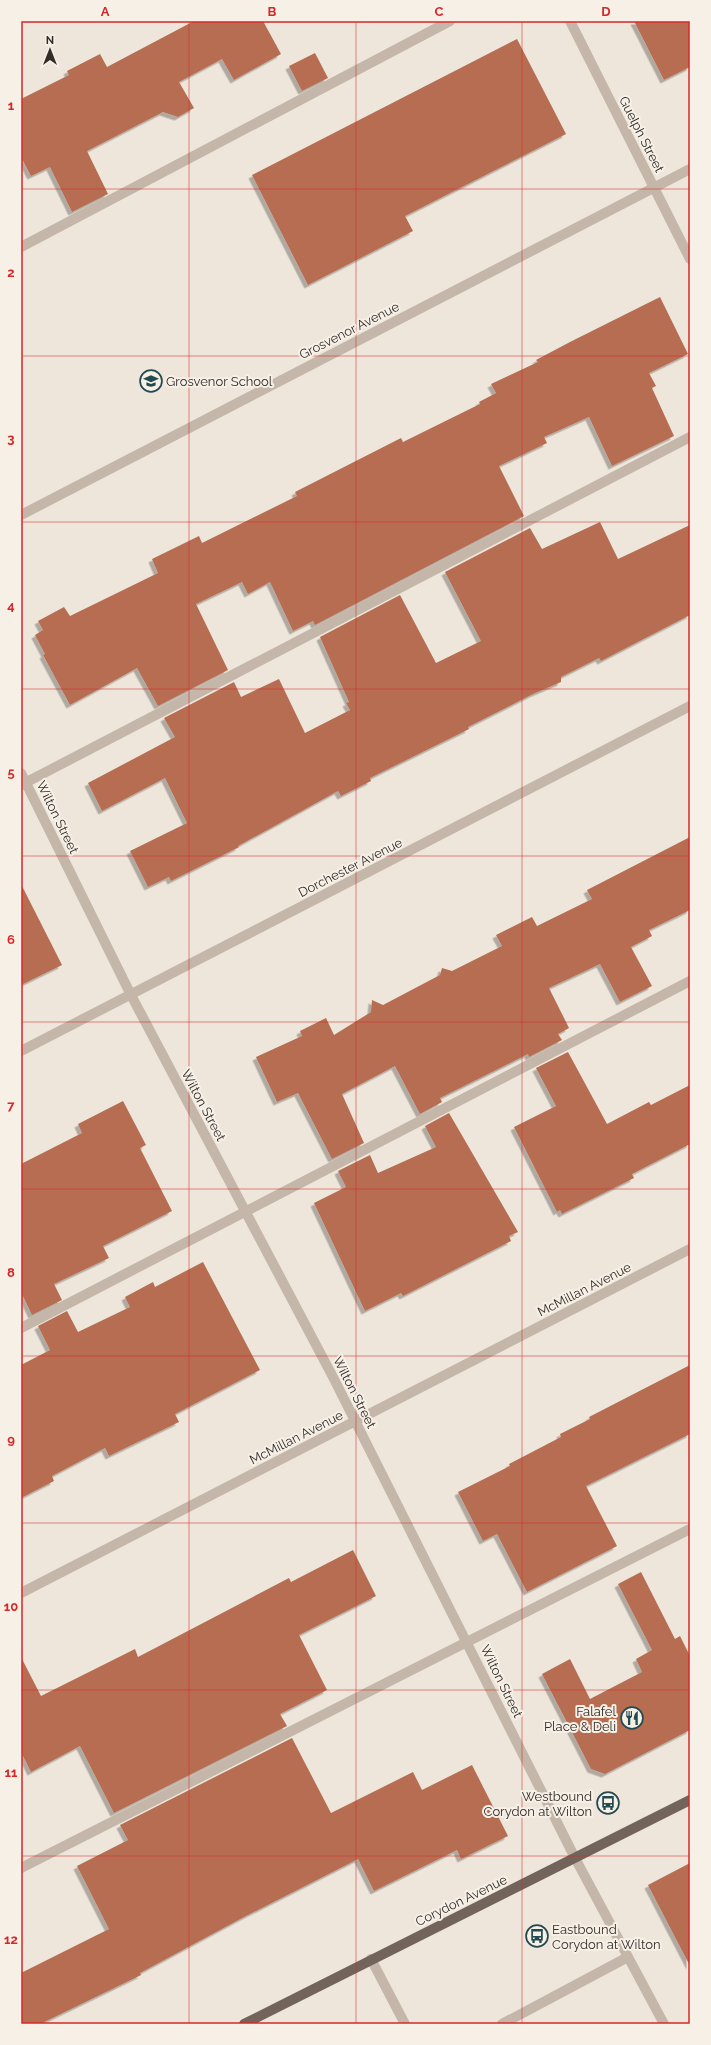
<svg xmlns="http://www.w3.org/2000/svg" width="711" height="2045" viewBox="0 0 711 2045" font-family="Raleway,sans-serif">
<defs>
<filter id="shadow"><feDropShadow dx="-3.5" dy="3.5" stdDeviation="0" flood-color="#0004"/></filter>
</defs>
<rect width="100%" height="100%" fill="#eee6db"/>
<g fill="#b66d51" filter="url(#shadow)">
<path d="M194 21H263L281 54 234 80 222 59 179 82 194 108 178 117 163 112 87 151 108 194 72 212 50 167 31 176 21 157V99L69 75 67 71 100 54 107 67Z"/>
<path d="M634 21H690V67L664 80Z"/>
<path d="M517 39 566 134 405 216 413 231 308 285 252 175Z"/>
<path d="M315 53 328 78 302 91 289 66Z"/>
<path d="M660 297 688 354 649 373 656 386 652 388 674 436 612 466 589 417 544 437 547 443 499 466 524 516 315 625 313 621 293 631 270 582 248 594 242 582 196 604 228 670 158 706 137 668 70 705 43 655 45 654 35 635 43 630 38 621 64 607 70 616 158 573 152 559 199 536 202 543 297 496 295 492 401 438 403 442 480 404 479 402 496 393 491 384 538 362 536 360 570 342Z"/>
<path d="M600 522 618 559 690 525V615L601 661 599 658 561 677V682L533 694 468 727 469 729 370 778 371 781 341 796 338 791 238 846 239 847 171 881 169 877 148 887 130 851 187 823 165 778 102 811 88 783 175 737 164 718 234 682 241 697 279 679 305 733 350 710 346 703 349 702 320 637 400 595 436 663 481 641 445 572 530 528 542 549Z"/>
<path d="M690 837V910L649 930 652 936 631 947 652 986 620 1002 600 964 549 988 569 1028 558 1034 562 1040 529 1057 528 1054 440 1098 442 1102 420 1114 395 1066 342 1094 364 1143 332 1159 298 1093 277 1102 256 1057 302 1036 300 1031 326 1018 334 1035 371 1012 372 1000 383 1005 440 975 442 968 452 971 502 946 496 935 532 917 537 926 592 899 587 890Z"/>
<path d="M21 884 62 965 21 985Z"/>
<path d="M568 1052 607 1124 649 1102 651 1105 690 1085V1144L632 1174 634 1178 562 1214 560 1210 557 1212 514 1127 556 1106 536 1068Z"/>
<path d="M123 1101 146 1145 140 1148 172 1211 103 1246 109 1258 54 1284 62 1300 32 1315 21 1292V1164L82 1133 78 1124Z"/>
<path d="M449 1113 518 1232 509 1236 511 1241 403 1296 401 1293 365 1311 314 1203 346 1187 338 1171 370 1155 378 1173 436 1147 425 1126Z"/>
<path d="M203 1262 260 1370 175 1414 179 1422 109 1456 105 1448 52 1476 54 1481 21 1498V1365L50 1350 38 1326 67 1311 78 1332 130 1307 125 1297 153 1282 155 1287Z"/>
<path d="M690 1365V1434L586 1486 617 1546 527 1592 497 1534 483 1541 458 1492 510 1466 509 1464 561 1437 560 1434 590 1419 589 1417Z"/>
<path d="M353 1550 376 1596 299 1635 327 1690 280 1714 287 1726 114 1813 80 1746 31 1772 21 1752V1657L41 1696 135 1649 138 1657 289 1578 291 1582Z"/>
<path d="M641 1572 675 1639 680 1636 690 1656V1730L605 1774 591 1769 542 1674 570 1659 590 1699 642 1672 636 1659 652 1650 618 1584Z"/>
<path d="M292 1738 331 1813 413 1772 422 1790 472 1765 508 1836 461 1859 457 1850 374 1891 358 1859 244 1917 140 1973 141 1975 106 1992 40 2024H21V1973L109 1929 77 1866 128 1840 120 1825Z"/>
<path d="M690 1863V1966L648 1885Z"/>
</g>
<g fill="none" stroke-linecap="round" stroke-linejoin="round">
<g stroke="#c4b7a9" stroke-width="10">
<path d="M570 21 690 259"/>
<path d="M21 247 450 21"/>
<path d="M21 515 690 169"/>
<path d="M21 773 131 995 334 1379 575 1858 664 2024"/>
<path d="M21 785 690 437"/>
<path d="M21 1051 690 706"/>
<path d="M21 1328 690 981"/>
<path d="M21 1593 690 1249"/>
<path d="M21 1868 690 1529"/>
<path d="M371 1959 405 2024"/>
<path d="M502 2024 628 1957"/>
</g>
<path stroke="#73645b" stroke-width="10" d="M244 2024 690 1800"/>
</g>
<path fill="none" stroke="#d62828" stroke-width="1" stroke-opacity="0.55" d="M189 21V2024M356 21V2024M522 21V2024M21 189H690M21 356H690M21 522H690M21 689H690M21 856H690M21 1022H690M21 1189H690M21 1356H690M21 1523H690M21 1690H690M21 1856H690"/>
<defs>
<g id="school-ring" transform="scale(1.15)"><circle r="9.5" fill="#f6f0e7" stroke="#234a4f" stroke-width="1.5"/><path d="M0-5L7-2L0 1L-7-2ZM-4 1L0 2.5L4 1V4Q0 6-4 4Z" fill="#234a4f"/></g>
<g id="restaurant-ring" transform="scale(1.15)"><circle r="9.5" fill="#f6f0e7" stroke="#234a4f" stroke-width="1.5"/><path d="M-5-6h1v4h1v-4h1v4h1v-4h1v5L-1.5 .5V6h-2V.5L-5-1ZM5-6V6H3V1.5H1.5Q1.5-4 5-6Z" fill="#234a4f"/></g>
<g id="bus-ring" transform="scale(1.15)"><circle r="9.5" fill="#f6f0e7" stroke="#234a4f" stroke-width="1.5"/><path d="M-5-6H5V4H4V6H2V4H-2V6H-4V4H-5ZM-3.5-4V0h7V-4ZM-3.5 1.2v1.5H-2V1.2ZM2 1.2v1.5H3.5V1.2Z" fill="#234a4f"/></g>
</defs>
<g fill-rule="evenodd">
<use href="#school-ring" x="151" y="381"/>
<use href="#restaurant-ring" x="632" y="1718"/>
<use href="#bus-ring" x="608" y="1803"/>
<use href="#bus-ring" x="537" y="1936"/>
</g>
<g text-anchor="middle" stroke-width="4" stroke-linejoin="round" paint-order="stroke">
<g font-size="13" fill="#332c28" stroke="#f6f0e7">
<text transform="translate(642 134) rotate(63)" y="5">Guelph Street</text>
<text transform="translate(349 330) rotate(-27)" y="5">Grosvenor Avenue</text>
<text transform="translate(58 817) rotate(64)" y="5">Wilton Street</text>
<text transform="translate(350 867) rotate(-27)" y="5">Dorchester Avenue</text>
<text transform="translate(204 1105) rotate(62)" y="5">Wilton Street</text>
<text transform="translate(584 1289) rotate(-27)" y="5">McMillan Avenue</text>
<text transform="translate(355 1392) rotate(63)" y="5">Wilton Street</text>
<text transform="translate(296 1437) rotate(-27)" y="5">McMillan Avenue</text>
<text transform="translate(502 1681) rotate(64)" y="5">Wilton Street</text>
<text transform="translate(461 1900) rotate(-26)" y="5">Corydon Avenue</text>
</g>
<g font-size="13" fill="#332c28" stroke="#f6f0e7" text-anchor="start">
<text x="166" y="386">Grosvenor School</text>
<text x="616" y="1716" text-anchor="end">Falafel<tspan x="616" dy="15">Place &amp; Deli</tspan></text>
<text x="592" y="1801" text-anchor="end">Westbound<tspan x="592" dy="15">Corydon at Wilton</tspan></text>
<text x="552" y="1934">Eastbound<tspan x="552" dy="15">Corydon at Wilton</tspan></text>
</g>
</g>
<rect width="711" height="2045" fill="none" stroke="#f6f0e7" stroke-width="44"/>
<g transform="translate(50 50)" stroke="#f6f0e7" stroke-width="3" paint-order="stroke">
<path d="M0-3L7 15L0 10L-7 15Z" fill="#332c28"/>
<text y="-6" font-size="11" font-weight="bold" text-anchor="middle" fill="#332c28">N</text>
</g>
<rect x="22" y="22" width="667" height="2001" fill="none" stroke="#d62828" stroke-width="1.5"/>
<g font-size="13" text-anchor="middle" font-weight="bold" fill="#d62828">
<text x="105" y="16">A</text>
<text x="272" y="16">B</text>
<text x="439" y="16">C</text>
<text x="606" y="16">D</text>
<text x="11" y="110">1</text>
<text x="11" y="277">2</text>
<text x="11" y="443">3</text>
<text x="11" y="610">4</text>
<text x="11" y="777">5</text>
<text x="11" y="944">6</text>
<text x="11" y="1110">7</text>
<text x="11" y="1277">8</text>
<text x="11" y="1444">9</text>
<text x="11" y="1611">10</text>
<text x="11" y="1777">11</text>
<text x="11" y="1944">12</text>
</g>
</svg>
